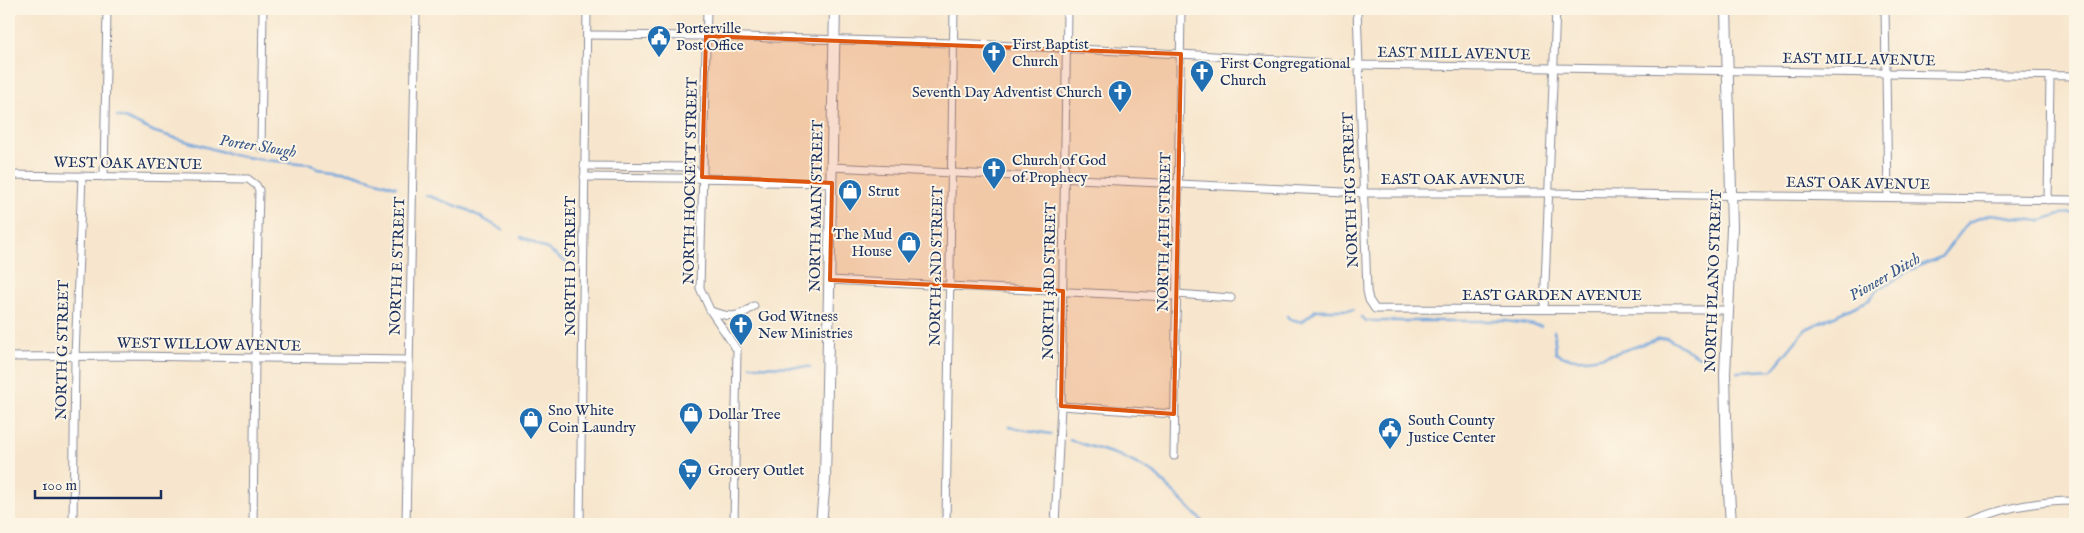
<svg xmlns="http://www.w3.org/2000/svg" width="2084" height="533" viewBox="0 0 2084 533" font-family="'IM FELL English',serif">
<rect width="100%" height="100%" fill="#fcf5e5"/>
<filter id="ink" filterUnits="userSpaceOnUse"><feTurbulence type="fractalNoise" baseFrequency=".02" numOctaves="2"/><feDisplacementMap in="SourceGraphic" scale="10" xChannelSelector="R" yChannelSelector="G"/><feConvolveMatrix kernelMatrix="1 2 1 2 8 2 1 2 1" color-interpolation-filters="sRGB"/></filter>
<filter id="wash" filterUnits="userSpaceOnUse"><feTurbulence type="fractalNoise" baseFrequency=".0096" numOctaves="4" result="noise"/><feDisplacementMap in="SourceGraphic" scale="20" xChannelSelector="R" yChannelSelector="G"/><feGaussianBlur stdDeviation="1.12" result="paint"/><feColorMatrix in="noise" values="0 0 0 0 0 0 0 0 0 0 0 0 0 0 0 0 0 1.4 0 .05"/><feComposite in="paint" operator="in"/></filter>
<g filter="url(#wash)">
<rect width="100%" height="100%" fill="#f7e6cd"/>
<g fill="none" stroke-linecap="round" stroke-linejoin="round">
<g stroke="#6fa4dc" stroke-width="2.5">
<path d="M117 116 127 119 155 132 233 155 264 160 311 164 318 169 350 173 396 187"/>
<path d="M426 195 468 210 503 230"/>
<path d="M521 237 547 249 566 262"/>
<path d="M1287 316 1290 319 1302 322 1316 310H1353"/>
<path d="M1361 317 1366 321H1506L1541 326"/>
<path d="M1554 331 1556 353C1582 370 1630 348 1657 339L1667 338 1708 362"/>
<path d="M751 366 810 367"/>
<path d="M1737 372 1772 370 1806 329 1869 300 1878 289 1884 286 1919 266 1941 257 1969 222 1991 214 2039 221 2060 214 2075 213"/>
<path d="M1009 427 1051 434"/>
<path d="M1070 440 1121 456 1154 473 1205 524"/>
</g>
</g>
</g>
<g filter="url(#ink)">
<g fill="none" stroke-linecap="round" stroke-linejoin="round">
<g stroke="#898a96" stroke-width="9">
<g id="minor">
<path d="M707 9 700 288 710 310 737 350 734 524"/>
<path d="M1357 9 1367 291 1369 300 1375 309 1729 310"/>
<path d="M1885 9 1888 197"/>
<path d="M587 35 706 36 954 43 1181 54 1359 65 2075 76"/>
<path d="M261 148 263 9"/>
<path d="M584 166 691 167 702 177"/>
<path d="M832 167 1364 193H1548L2075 200"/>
<path d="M9 175 248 179 256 185 259 190 255 359 253 524"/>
<path d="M104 177 107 9"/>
<path d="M584 177 759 179 765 182 832 183"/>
<path d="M2048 200 2050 77"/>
<path d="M830 280 1169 297 1177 294 1231 298"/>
<path d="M1544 309 1556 9"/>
<path d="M711 311C729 318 739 318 754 306"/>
<path d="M9 357 129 356 408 360"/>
<path d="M1061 406 1174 414"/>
<path d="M1174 456 1181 9"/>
<path d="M73 524 75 357 82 176"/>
<path d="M406 524 416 9"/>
<path d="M580 524 587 9"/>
<path d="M946 524 954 9"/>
<path d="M1055 524 1061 406 1067 9"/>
<path d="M1965 524C1999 508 2038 501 2075 501"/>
</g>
</g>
<g stroke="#898a96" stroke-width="12">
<g id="secondary">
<path d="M1726 9 1732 228 1725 374 1727 459 1731 524"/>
<path d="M821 524 825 480 835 9"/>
</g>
</g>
<use href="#minor" stroke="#fff" stroke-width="7"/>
<use href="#secondary" stroke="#fff" stroke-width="10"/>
</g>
</g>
<path fill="#de5710" fill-opacity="0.2" stroke="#de5710" stroke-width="4" stroke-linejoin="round" d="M706 36 1181 54 1174 414 1061 406 1063 291 830 280 832 183 702 177Z"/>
<defs>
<g id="civic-pin" transform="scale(1.25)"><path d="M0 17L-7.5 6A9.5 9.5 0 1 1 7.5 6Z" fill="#1f6fb2" stroke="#fcf5e5"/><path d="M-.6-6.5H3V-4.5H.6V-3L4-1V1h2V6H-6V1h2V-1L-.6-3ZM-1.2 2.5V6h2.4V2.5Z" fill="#fff"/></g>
<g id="church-pin" transform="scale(1.25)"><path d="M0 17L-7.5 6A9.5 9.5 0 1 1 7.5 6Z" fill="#1f6fb2" stroke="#fcf5e5"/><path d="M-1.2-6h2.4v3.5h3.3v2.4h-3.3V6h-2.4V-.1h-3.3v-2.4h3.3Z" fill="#fff"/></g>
<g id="shop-pin" transform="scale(1.25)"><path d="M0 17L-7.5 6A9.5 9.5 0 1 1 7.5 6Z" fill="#1f6fb2" stroke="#fcf5e5"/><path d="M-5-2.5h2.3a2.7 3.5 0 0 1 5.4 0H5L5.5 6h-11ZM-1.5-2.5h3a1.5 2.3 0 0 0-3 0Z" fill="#fff"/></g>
<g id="supermarket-pin" transform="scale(1.25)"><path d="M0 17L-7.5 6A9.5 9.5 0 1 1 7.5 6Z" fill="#1f6fb2" stroke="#fcf5e5"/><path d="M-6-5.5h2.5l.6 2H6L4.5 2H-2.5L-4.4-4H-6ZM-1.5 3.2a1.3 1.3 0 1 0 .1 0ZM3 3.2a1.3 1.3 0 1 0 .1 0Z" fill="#fff"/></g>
</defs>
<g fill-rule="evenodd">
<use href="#civic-pin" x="659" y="37"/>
<use href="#church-pin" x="994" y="53"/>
<use href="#church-pin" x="1202" y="72"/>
<use href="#church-pin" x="1120" y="92"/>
<use href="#church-pin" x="994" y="169"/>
<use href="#shop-pin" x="850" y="191"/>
<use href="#shop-pin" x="909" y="243"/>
<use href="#church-pin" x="741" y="325"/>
<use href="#shop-pin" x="691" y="414"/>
<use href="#shop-pin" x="531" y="419"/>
<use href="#civic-pin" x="1390" y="429"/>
<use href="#supermarket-pin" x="690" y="470"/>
</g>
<g text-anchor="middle" stroke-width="4" stroke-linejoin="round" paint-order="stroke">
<g font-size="15" fill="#1b2f5e" stroke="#fcf5e5" text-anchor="start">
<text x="676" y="33">Porterville<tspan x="676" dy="17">Post Office</tspan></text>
<text x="1012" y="49">First Baptist<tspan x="1012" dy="17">Church</tspan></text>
<text x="1220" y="68">First Congregational<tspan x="1220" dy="17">Church</tspan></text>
<text x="1102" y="97" text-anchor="end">Seventh Day Adventist Church</text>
<text x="1012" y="165">Church of God<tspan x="1012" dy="17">of Prophecy</tspan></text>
<text x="868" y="196">Strut</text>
<text x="892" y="239" text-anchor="end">The Mud<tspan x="892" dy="17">House</tspan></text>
<text x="758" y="321">God Witness<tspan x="758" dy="17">New Ministries</tspan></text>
<text x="548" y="415">Sno White<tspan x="548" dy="17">Coin Laundry</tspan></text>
<text x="708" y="419">Dollar Tree</text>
<text x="1408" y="425">South County<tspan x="1408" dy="17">Justice Center</tspan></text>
<text x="708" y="475">Grocery Outlet</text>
</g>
<g font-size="15" fill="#1b2f5e" stroke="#fcf5e5">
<text transform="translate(1454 53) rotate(1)" y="5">EAST MILL AVENUE</text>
<text transform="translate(1859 59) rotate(1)" y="5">EAST MILL AVENUE</text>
<text transform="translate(128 163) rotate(1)" y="5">WEST OAK AVENUE</text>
<text x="1453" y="184">EAST OAK AVENUE</text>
<text transform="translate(690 181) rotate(-89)" y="5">NORTH HOCKETT STREET</text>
<text transform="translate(1858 183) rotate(1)" y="5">EAST OAK AVENUE</text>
<text transform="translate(1350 190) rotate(-92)" y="5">NORTH FIG STREET</text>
<text transform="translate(816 206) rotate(-89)" y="5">NORTH MAIN STREET</text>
<text transform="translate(1164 232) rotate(-89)" y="5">NORTH 4TH STREET</text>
<text transform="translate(397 266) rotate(-88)" y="5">NORTH E STREET</text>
<text transform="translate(570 266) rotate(-90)" y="5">NORTH D STREET</text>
<text transform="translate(936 266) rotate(-89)" y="5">NORTH 2ND STREET</text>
<text transform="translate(1049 281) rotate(-89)" y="5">NORTH 3RD STREET</text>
<text transform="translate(1713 281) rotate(-88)" y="5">NORTH PLANO STREET</text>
<text x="1552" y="300">EAST GARDEN AVENUE</text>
<text transform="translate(209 344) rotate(1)" y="5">WEST WILLOW AVENUE</text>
<text transform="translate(62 350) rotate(-89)" y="5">NORTH G STREET</text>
</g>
<g font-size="16" font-style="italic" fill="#38588a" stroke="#fcf5e5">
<text transform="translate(258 145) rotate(9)" y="6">Porter Slough</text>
<text transform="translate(1884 276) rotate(-30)" y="6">Pioneer Ditch</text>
</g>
</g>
<rect width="2084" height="533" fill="none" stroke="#fcf5e5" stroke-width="30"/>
<path d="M35 490v8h126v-8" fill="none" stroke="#1b2f5e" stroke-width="2.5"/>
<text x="42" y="490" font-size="15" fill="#1b2f5e" stroke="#fcf5e5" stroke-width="4" paint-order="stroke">100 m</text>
</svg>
